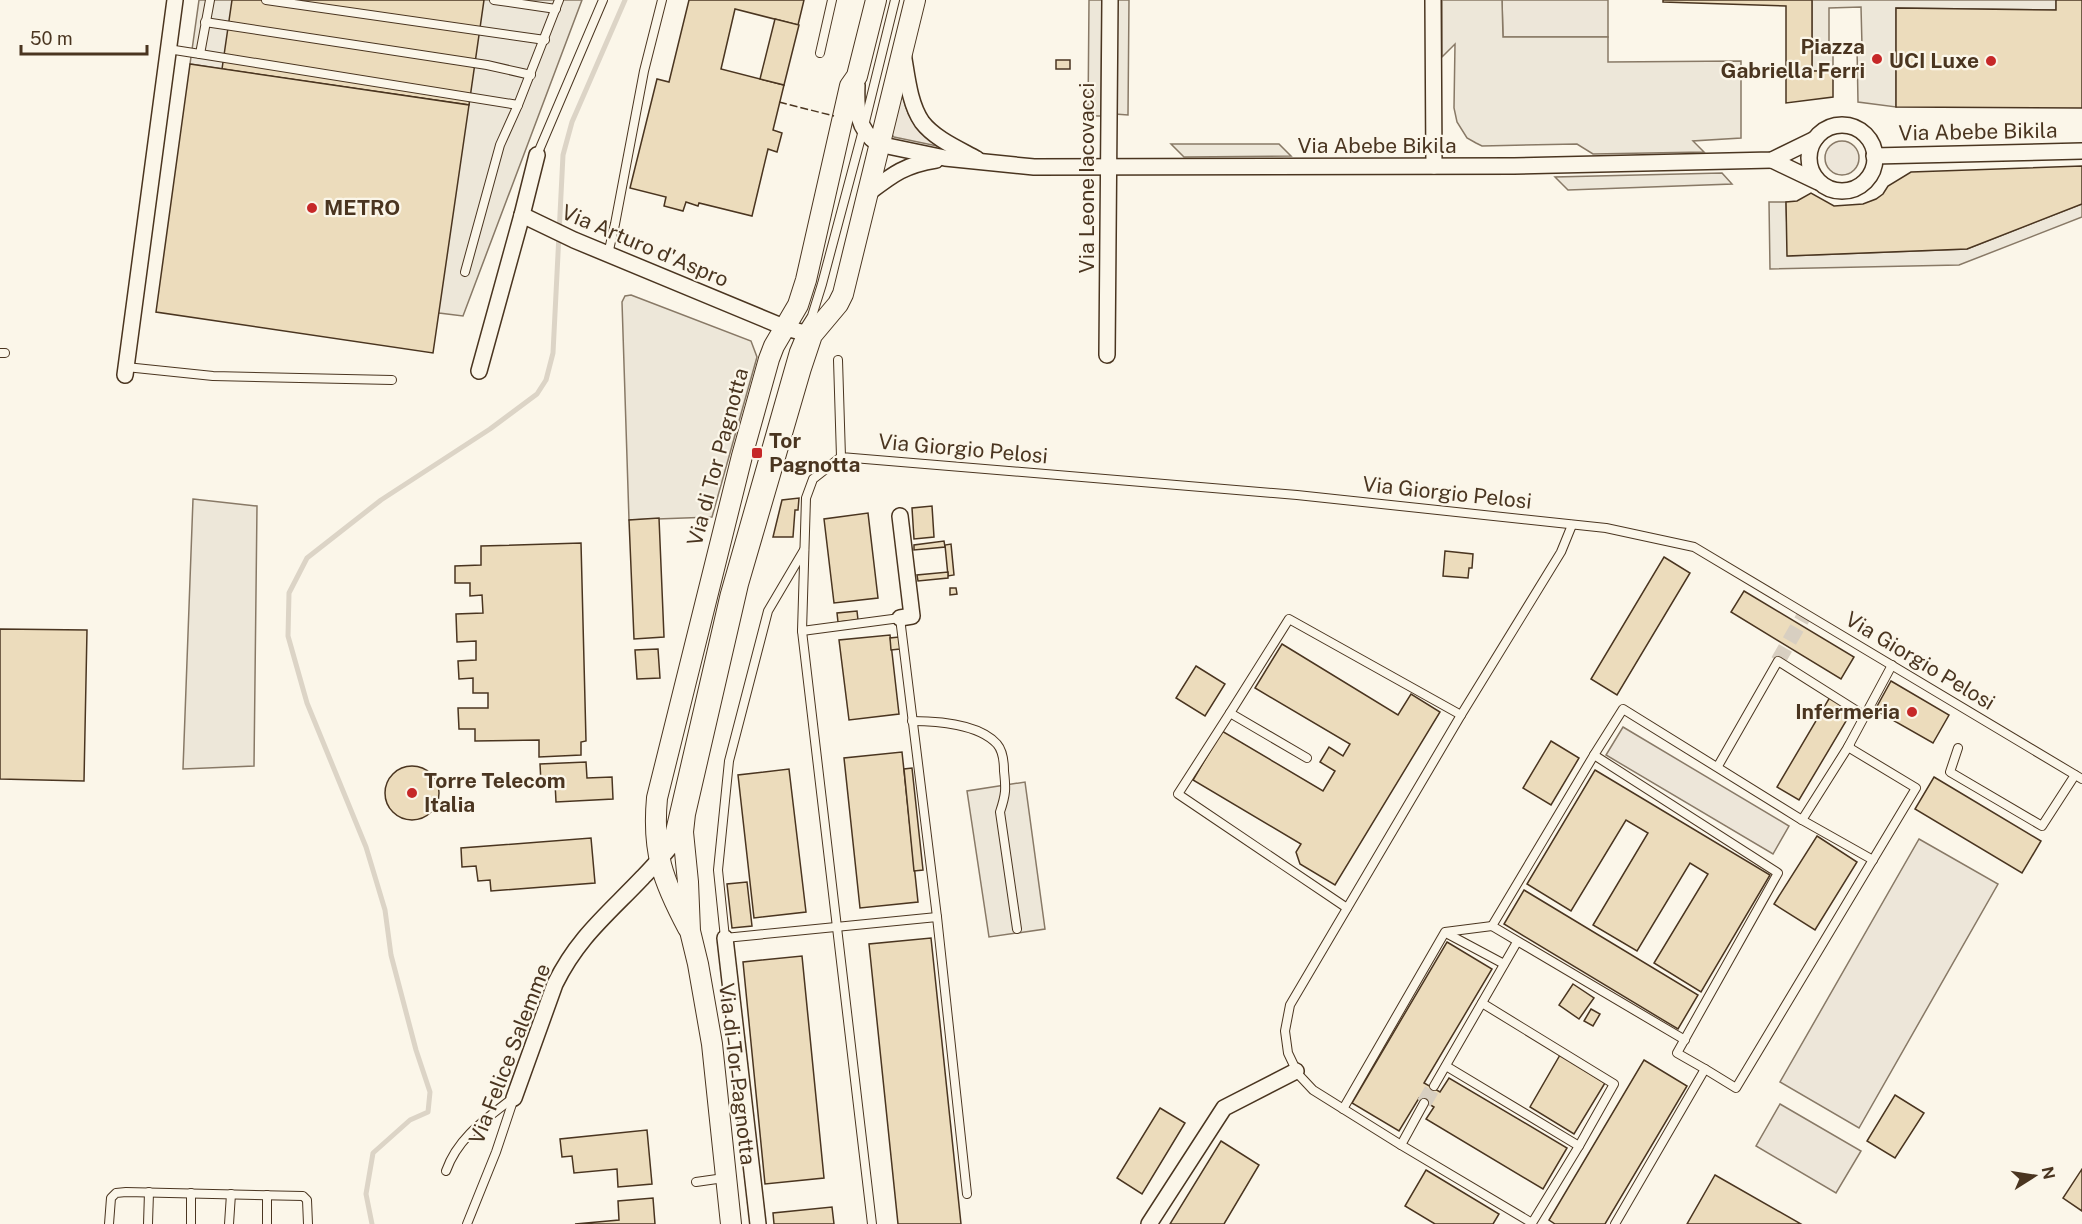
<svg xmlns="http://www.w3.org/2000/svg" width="2082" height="1224" viewBox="0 0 2082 1224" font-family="'Public Sans',sans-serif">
<rect width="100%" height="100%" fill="#fbf6e9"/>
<g fill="#ede6d9" stroke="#887966" stroke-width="1.5">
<path d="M1502 0H1608V37H1503Z"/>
<path d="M902 91C907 122 916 127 937 146L894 137 891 134Z"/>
<circle cx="1842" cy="158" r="17"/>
<path d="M1623 727 1789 826 1773 854 1606 755Z"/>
<path d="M1919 839 1998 884 1859 1128 1780 1082Z"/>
<path d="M1780 1104 1861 1151 1836 1193 1756 1146Z"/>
</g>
<g fill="#ede7d9" stroke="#887966" stroke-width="1.5">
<path d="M199 0H582L463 316 439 313 222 69 190 64Z"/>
<path d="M1089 0H1102L1101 116H1088Z"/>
<path d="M1116 0H1129L1128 115 1115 114Z"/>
<path d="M1442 0H1502L1503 37H1608V62L1741 61V138L1693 141 1704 152 1593 154 1577 144 1482 146 1476 143 1467 138 1457 122 1454 108 1455 44 1442 57Z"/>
<path d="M1812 0H2056V10L1896 8V107L1858 102 1857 47 1862 46 1861 7 1829 8V46L1833 47V71H1812Z"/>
<path d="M1171 144H1279L1291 156 1184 157Z"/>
<path d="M1722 173 1732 184 1568 190 1555 177Z"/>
<path d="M1769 202H1786L1788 256 1967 249 2082 204V217L1959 265 1770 269Z"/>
<path d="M631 295 751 341 757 357 712 517 629 520 622 302 625 296Z"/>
<path d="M193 499 257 506 254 766 183 769Z"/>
<path d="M1025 782 1045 929 989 937 967 791Z"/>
</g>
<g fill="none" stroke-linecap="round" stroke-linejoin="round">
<path stroke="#dcd4c6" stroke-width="5" d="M372 1224 366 1194 373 1153 410 1120 428 1112 430 1092 416 1050 391 955 385 910 366 847 307 703 288 636 289 593 307 558 381 500 490 429 537 394 546 380 553 353 563 155 572 122 625 0"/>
</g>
<g fill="#ecdcbc" stroke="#4a3520" stroke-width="1.5">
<path d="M232 0H484L469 105 222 69Z"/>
<path d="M689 0H804L798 25 735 9 721 69 784 85 773 130 782 133 777 152 768 149 752 216 699 203 698 206 686 202 683 211 664 206 666 197 630 188 657 79 669 82Z"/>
<path d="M1663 0H1812V71H1833V97L1786 103V6L1663 2Z"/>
<path d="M2056 0H2082V108L1896 107V8L2056 10Z"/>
<path d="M775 19 799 25 784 85 760 79Z"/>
<rect x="1056" y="60" width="14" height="9"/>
<path d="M190 64 469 105 433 353 156 312Z"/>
<path d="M2082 166V204L1967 249 1787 256 1786 202 1797 201 1811 193 1834 206 1863 204 1876 199 1883 194 1888 186 1911 172Z"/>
<path d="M799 498 798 510H795L793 537H773L782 500Z"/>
<path d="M932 506 934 537 914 539 912 508Z"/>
<path d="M868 513 878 598 834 603 824 519Z"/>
<path d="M659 518 664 637 634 639 629 520Z"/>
<path d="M944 541 945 547 914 550V545Z"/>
<path d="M581 543 586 741 581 742V755L539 757V740L475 741V729H459L458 708H488V693H473V678L459 679 458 661 476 660V641L457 642 456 614 483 613 482 595 470 596V583H455V566L481 565V546Z"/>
<path d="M951 544 954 575 948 576 945 545Z"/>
<path d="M1445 551 1473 554 1472 568H1469L1468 578 1443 576Z"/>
<path d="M1664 557 1690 573 1617 695 1591 679Z"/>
<path d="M948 572V578L918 581 917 575Z"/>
<path d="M950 588H956L957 594 950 595Z"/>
<path d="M1744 591 1854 657 1841 679 1731 612Z"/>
<path d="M857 611 858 620 838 622 837 613Z"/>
<path d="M0 629 87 630 84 781 0 779Z"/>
<path d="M890 635 899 714 849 720 839 640Z"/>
<path d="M899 637 900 649 891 650 890 638Z"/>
<path d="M1282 644 1398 715 1411 694 1440 712 1335 885 1300 864 1296 852 1301 844 1193 780 1222 731 1323 791 1335 771 1320 762 1329 747 1343 756 1350 744 1255 688Z"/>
<path d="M658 649 660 678 637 679 635 650Z"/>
<path d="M1196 666 1225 684 1205 716 1176 698Z"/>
<path d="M1891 681 1949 715 1933 743 1875 710Z"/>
<path d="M1830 697 1852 711 1799 800 1777 787Z"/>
<path d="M1551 741 1579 758 1551 805 1523 788Z"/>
<path d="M902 752 918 902 860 908 844 758Z"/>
<path d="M586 762 587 778 612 777 613 799 556 802 555 782 541 783 540 764Z"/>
<circle cx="412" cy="793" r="27"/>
<path d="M912 768 923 870 914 871 904 769Z"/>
<path d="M789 769 806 912 754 918 738 775Z"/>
<path d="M1595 770 1770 875 1701 992 1654 963 1708 874 1690 863 1637 951 1593 925 1648 833 1626 820 1571 911 1527 884Z"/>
<path d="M1934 777 2041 841 2022 873 1915 809Z"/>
<path d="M1817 836 1857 862 1815 930 1774 904Z"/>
<path d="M591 838 595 883 491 891 490 880 478 881 476 866 462 867 461 848Z"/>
<path d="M747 882 752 926 732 928 727 884Z"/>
<path d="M1524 890 1698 995 1678 1029 1504 924Z"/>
<path d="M931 938 961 1224H898L869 944Z"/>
<path d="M1447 942 1492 969 1424 1083 1440 1092 1449 1078 1567 1148 1543 1189 1426 1119 1434 1107 1419 1098 1399 1131 1352 1103Z"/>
<path d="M802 956 824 1178 765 1184 743 962Z"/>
<path d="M1573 984 1594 998 1579 1019 1559 1005Z"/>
<path d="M1591 1009 1600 1014 1593 1026 1584 1021Z"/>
<path d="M1560 1055 1605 1083 1574 1134 1530 1107Z"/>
<path d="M1644 1060 1687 1086 1605 1224H1555L1549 1220Z"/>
<path d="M1895 1095 1924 1113 1895 1158 1867 1141Z"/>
<path d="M1160 1108 1185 1123 1142 1194 1117 1178Z"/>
<path d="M647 1130 652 1184 618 1187 617 1169 574 1173 572 1156 562 1157 560 1139Z"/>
<path d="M1221 1141 1259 1165 1224 1224H1170Z"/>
<path d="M2082 1169V1211L2063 1198Z"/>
<path d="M1426 1170 1499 1214 1493 1224H1435L1405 1206Z"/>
<path d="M1715 1175 1801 1224H1687Z"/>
<path d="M653 1198 655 1224H575L619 1220 618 1201Z"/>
<path d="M832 1207 834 1224H774L773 1213Z"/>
</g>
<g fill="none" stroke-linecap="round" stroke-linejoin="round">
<g stroke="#d8cfc1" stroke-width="15" stroke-dasharray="15 8" stroke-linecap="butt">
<path d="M1778 661 1805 614"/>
<path d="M1424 1103 1434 1086"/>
</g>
<g stroke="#4a3520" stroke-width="10">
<g id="service">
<path d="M266 0 545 40"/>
<path d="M494 0 556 9"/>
<path d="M205 22 487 65 531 75"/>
<path d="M168 49 200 54 210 0"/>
<path d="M820 53 832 0"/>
<path d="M200 54 518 105"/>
<path d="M537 155 603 0"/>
<path d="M608 254 615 224 644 71 662 0"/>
<path d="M465 272 500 145 518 105 559 0"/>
<path d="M0 353H5"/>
<path d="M838 360 841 457 1297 495 1606 528 1694 547 2082 779"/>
<path d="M126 367 213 376 392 380"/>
<path d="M841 457 813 479 806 498 802 631 872 1224"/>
<path d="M804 550 768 611 729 761 718 870 725 938 937 917 967 1194"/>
<path d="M802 631 900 618 937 917"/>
<path d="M1230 713 1178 794 1347 908"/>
<path d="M912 721C937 721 979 724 997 744 1003 751 1004 762 1004 771 1006 789 1006 794 1000 812L1017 929"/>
<path d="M1850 744 1802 820 1873 860"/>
<path d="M1958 748 1950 772 2042 826 2075 775"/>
<path d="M1594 755 1492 926 1685 1040"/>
<path d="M1307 758 1230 713 1289 619 1461 715"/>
<path d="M1718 766 1778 661 1865 716"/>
<path d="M663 849 670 831 725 593 794 351 802 332 812 316 822 284 863 130 895 0"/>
<path d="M1446 933 1504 964"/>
<path d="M1482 1003 1614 1084 1579 1146"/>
<path d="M1705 1069 1677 1053 1778 873 1594 755 1623 709 1802 820"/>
<path d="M1434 1086 1517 942"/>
<path d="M1424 1103 1401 1145 1532 1223 1579 1146 1446 1066"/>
<path d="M1343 1109 1445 932 1492 926"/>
<path d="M1401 1145 1313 1090 1298 1074 1288 1053 1285 1031 1290 1005 1461 715 1561 552 1572 525"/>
<path d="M446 1171C458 1137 486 1119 513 1098"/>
<path d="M696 1182 724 1178"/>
<path d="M109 1224 111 1198 116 1193 126 1192 303 1196 307 1200 308 1224"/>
<path d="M148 1224 149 1192"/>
<path d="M191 1224V1193"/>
<path d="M229 1224 231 1194"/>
<path d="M267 1224V1195"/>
<path d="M467 1224 496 1152 514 1098"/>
<path d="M1615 1224 1705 1069 1736 1088 1916 788 1848 747 1892 665"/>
</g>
</g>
<g stroke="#4a3520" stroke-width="18">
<g id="minor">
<path d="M1433 0 1434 166"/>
<path d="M903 53C907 75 909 103 922 122 935 139 959 149 977 159"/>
<path d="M857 85C856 109 857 129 878 144L945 158 1034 167 1514 166 1772 160 1815 139"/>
<circle cx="1842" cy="158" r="33"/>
<path d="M537 155 522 215 574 240 786 328 812 335"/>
<path d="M1874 156 2082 151"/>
<path d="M1772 160 1818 182"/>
<path d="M867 194C892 175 904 165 936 160"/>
<path d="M1107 355 1110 0"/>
<path d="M479 371 522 215"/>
<path d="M125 375 175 0"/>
<path d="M900 618 912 616 900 516"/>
<path d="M725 938 758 1224"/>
<path d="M514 1098 555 984C578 937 608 914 643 877 657 863 670 847 683 832"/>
<path d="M1149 1224 1224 1108 1296 1071"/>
</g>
</g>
<g stroke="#4a3520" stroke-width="22">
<g id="tertiary">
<path d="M688 928C663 881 652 852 657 798L742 456 769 359 774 346 798 305 806 280 850 86 857 76 876 0"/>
<path d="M731 1224 712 1044 698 964 690 931 688 882 683 832 685 814 738 584 801 368 812 335 838 304 843 294 915 0"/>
</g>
</g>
<use href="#service" stroke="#fbf6e9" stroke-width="8"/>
<use href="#minor" stroke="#fbf6e9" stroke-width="15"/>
<use href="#tertiary" stroke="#fbf6e9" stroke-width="20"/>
<path stroke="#4a3520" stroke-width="1.5" stroke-dasharray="8 3" stroke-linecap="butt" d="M779 102 834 116"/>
</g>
<g fill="#c62828" stroke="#fbf6e9" stroke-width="2">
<circle cx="1877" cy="59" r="6"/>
<circle cx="1991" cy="61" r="6"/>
<circle cx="312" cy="208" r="6"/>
<rect x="751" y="447" width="12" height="12" rx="3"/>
<circle cx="1912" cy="712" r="6"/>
<circle cx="412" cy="793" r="6"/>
</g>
<g text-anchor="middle" stroke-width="4.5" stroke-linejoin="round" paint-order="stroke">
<g font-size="21" font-weight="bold" fill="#4a3520" stroke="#fbf6e9" text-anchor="end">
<text x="1865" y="54">Piazza<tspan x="1865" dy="24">Gabriella Ferri</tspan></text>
<text x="1979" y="68">UCI Luxe</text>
<text x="324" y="215" text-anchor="start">METRO</text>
<text x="769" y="448" text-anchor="start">Tor<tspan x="769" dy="24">Pagnotta</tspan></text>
<text x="1900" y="719">Infermeria</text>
<text x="424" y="788" text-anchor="start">Torre Telecom<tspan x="424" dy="24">Italia</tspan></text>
</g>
<g font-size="21" fill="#4a3520" stroke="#fbf6e9">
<text transform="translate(1978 132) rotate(-1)" y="7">Via Abebe Bikila</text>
<text x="1377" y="153">Via Abebe Bikila</text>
<text transform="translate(1087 178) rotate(-90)" y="7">Via Leone Iacovacci</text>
<text transform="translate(645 246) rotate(23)" y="7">Via Arturo d'Aspro</text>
<text transform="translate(963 449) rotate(5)" y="7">Via Giorgio Pelosi</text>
<text transform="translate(718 457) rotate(-75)" y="7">Via di Tor Pagnotta</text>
<text transform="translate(1447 493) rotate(6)" y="7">Via Giorgio Pelosi</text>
<text transform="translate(1920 661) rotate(31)" y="7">Via Giorgio Pelosi</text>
<text transform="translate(510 1054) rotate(-69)" y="7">Via Felice Salemme</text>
<text transform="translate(737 1074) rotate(83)" y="7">Via di Tor Pagnotta</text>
</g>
</g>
<g transform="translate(2034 1176) rotate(78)" stroke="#fbf6e9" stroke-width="4.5" paint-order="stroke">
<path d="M0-4.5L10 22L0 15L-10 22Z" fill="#4a3520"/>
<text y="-9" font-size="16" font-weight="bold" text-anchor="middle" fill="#4a3520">N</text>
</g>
<path d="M21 45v9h126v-9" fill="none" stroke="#4a3520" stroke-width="3"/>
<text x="30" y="45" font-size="18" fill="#4a3520" stroke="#fbf6e9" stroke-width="4.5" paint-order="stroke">50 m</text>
</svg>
